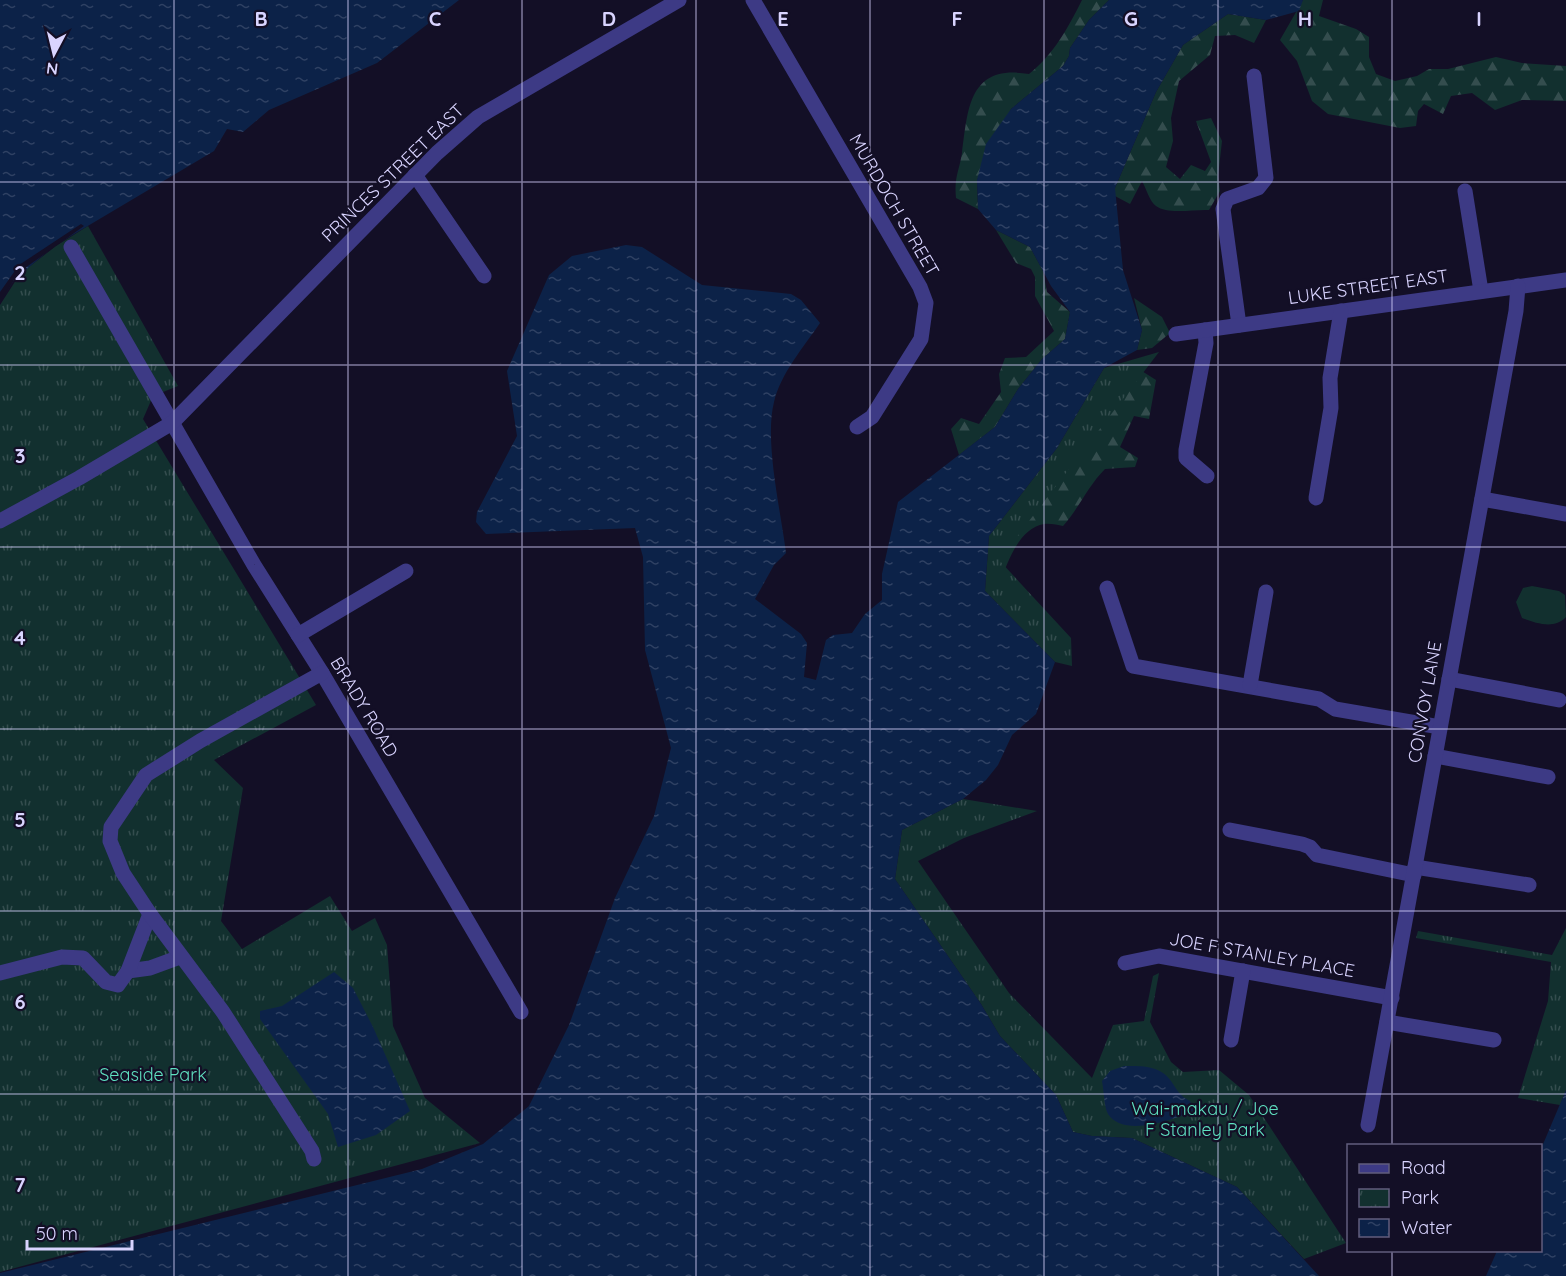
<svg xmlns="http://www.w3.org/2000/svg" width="1566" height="1276" viewBox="0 0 1566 1276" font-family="Quicksand,sans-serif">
<defs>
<pattern id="forest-firs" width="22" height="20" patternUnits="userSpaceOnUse" patternTransform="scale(1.5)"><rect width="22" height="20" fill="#12302f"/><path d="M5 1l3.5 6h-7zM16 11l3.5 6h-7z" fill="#344d4e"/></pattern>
<pattern id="park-tufts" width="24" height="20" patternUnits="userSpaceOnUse" patternTransform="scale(1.5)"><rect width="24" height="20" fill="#12302f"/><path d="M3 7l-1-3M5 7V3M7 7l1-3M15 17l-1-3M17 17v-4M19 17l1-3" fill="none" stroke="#344d4e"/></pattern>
<pattern id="water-ripples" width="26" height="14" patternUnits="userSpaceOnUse" patternTransform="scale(1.5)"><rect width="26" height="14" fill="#0c2248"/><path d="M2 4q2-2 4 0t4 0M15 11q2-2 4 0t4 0" fill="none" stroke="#2f4163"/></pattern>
</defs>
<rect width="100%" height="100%" fill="#130f26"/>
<path fill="#12302f" d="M1532 586 1559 591 1565 595 1566 617C1554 630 1536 623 1522 618L1516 602 1523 588Z"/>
<g fill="url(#forest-firs)">
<path d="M1082 0H1109L1089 20 1070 48 1069 56 1063 66 1011 109 977 180 978 209 956 198C954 177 959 172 962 153 968 110 968 64 1029 74 1054 54 1068 28 1082 0Z"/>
<path d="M1303 0H1323L1319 16 1356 29 1369 37V57L1376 74 1395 81 1417 76 1429 69H1448L1496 57 1522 63 1566 66V101L1522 100 1495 110 1472 93 1451 96 1443 114 1424 104 1418 111 1416 126 1400 128 1328 114 1312 101 1297 61 1280 40Z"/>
<path d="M1228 14 1266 20 1254 43 1235 35 1215 36 1210 55 1179 81 1171 118 1173 141 1166 167 1180 179 1191 165 1205 171 1211 162 1196 121 1211 118 1222 141 1218 176 1220 191 1209 210C1194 209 1168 215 1156 206 1150 202 1146 188 1142 181L1130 204 1115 196V188L1156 92 1183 45Z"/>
<path d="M996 230 1030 247 1043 271 1047 292 1070 312 1065 339 1042 359 1018 389 995 427 959 455 951 429 961 418 979 424 1001 392 999 374 1005 358 1026 357 1054 331 1035 296V277L1031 269 1016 263Z"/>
<path d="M1134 298 1162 317 1170 333 1152 348 1137 350 1142 330Z"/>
<path d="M1137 368 1156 380 1149 419 1134 416 1120 447 1138 458 1135 467 1105 469C1088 486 1079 508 1063 526 1058 525 1050 523 1044 524 1019 528 1007 563 1000 583L989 536Z"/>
</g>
<g fill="url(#park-tufts)">
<path d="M88 226 178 386 153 396 143 419 316 705 214 760 243 788 221 921 242 949 330 896 352 931 375 918 387 945 393 1026 425 1098 480 1143 0 1272V305L20 274 56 246Z"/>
<path d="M1159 352 999 560 1071 638 1072 666 1055 662 985 591 989 536 1057 448 1104 368Z"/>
<path d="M963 799 1037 811 964 838 918 861 1009 993 1092 1078 1113 1025 1144 1021 1153 976 1159 973 1150 1022 1171 1062 1183 1072 1219 1070 1249 1095 1346 1243 1304 1259 1237 1187 1132 1138 1092 1136 1073 1132 1056 1095 1000 1036 981 1004 895 879 902 830Z"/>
<path d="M1566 928V1090L1560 1105 1518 1098 1548 1001 1551 962 1416 938 1418 931 1552 955Z"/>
</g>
<g fill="url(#water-ripples)">
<path d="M0 0H459L377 63 269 110 243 132 227 129 214 151 54 246 14 280 0 303Z"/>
<path d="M1109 0H1303L1299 11 1266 20 1228 14 1183 45 1156 92 1115 188 1123 270 1142 330 1137 350 1104 368 1057 448 989 536 985 591 1055 662 1036 714 1012 735 998 765 986 780 963 799 902 830 895 879 981 1004 1000 1036 1056 1095 1073 1132 1092 1136 1132 1138 1237 1187 1319 1276H0V1273L422 1169 483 1144 529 1106 569 1025 615 898 654 816 671 748 645 650 643 557 635 528 486 534 476 522 477 512 517 436 507 371 549 275 572 256 626 245 642 247 702 285 791 294 801 300 820 323C803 348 781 373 774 402 764 441 781 512 786 553L774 565 755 599 801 634 807 643 804 677 816 680 826 640 833 635 852 633 865 614 882 600V574L898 502 995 427 1018 389 1042 359 1065 339 1070 312 1051 286 1030 247 996 230 978 209 977 180 986 144 1011 109 1063 66 1069 56 1070 48 1089 20Z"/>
<path d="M334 972 353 988 373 1027 410 1111 376 1135 338 1147 328 1114 260 1019V1011L282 1006Z"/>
<path d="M1124 1066C1141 1066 1160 1065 1171 1081 1178 1091 1180 1096 1190 1101L1194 1110C1175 1120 1123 1138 1108 1114 1104 1107 1104 1091 1102 1081L1110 1071Z"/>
<path d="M1566 1090V1276H1486L1497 1251 1540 1250 1541 1149Z"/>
</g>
<path fill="#130f26" d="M81 224 84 226 18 273 0 304V292L19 265Z"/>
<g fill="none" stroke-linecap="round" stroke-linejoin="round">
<g stroke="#3d3a85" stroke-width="15">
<path d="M753 0 920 287 926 303 921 339 872 417 857 427"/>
<path d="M415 175 484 276"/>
<path d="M1465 191 1481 291"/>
<path d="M71 247 254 565 322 673 521 1012"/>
<path d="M1239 325 1223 209 1227 199 1258 188 1266 178 1254 76"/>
<path d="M1205 330 1206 343 1186 450V458L1207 476"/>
<path d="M1176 334 1566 280"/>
<path d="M1316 498 1331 408 1330 378 1341 311"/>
<path d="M1482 499 1566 514"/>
<path d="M0 521 79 478 172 423 437 153 478 117 679 0"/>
<path d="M1107 588 1133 666 1319 699 1335 709 1440 727"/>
<path d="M298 635 406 571"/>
<path d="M1449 679 1559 700"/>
<path d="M1250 685 1266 592"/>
<path d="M1435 756 1548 777"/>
<path d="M1230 830 1302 844 1310 847 1317 855 1414 875"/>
<path d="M1415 867 1529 885"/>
<path d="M1125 963 1159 956 1392 998"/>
<path d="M128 971 150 968 180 957"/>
<path d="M0 973 62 957 83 958 106 982 118 985 128 971 150 914"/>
<path d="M1387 1022 1494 1040"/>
<path d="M1231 1040 1243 971"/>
<path d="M1368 1125 1516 311 1518 286"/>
<path d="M314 1159 312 1151 223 1012 150 914 123 873 110 841 111 827 146 775 200 741 322 673"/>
</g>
</g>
<path fill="none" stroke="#d9d4ff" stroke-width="1.5" stroke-opacity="0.55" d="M174 0V1276M348 0V1276M522 0V1276M696 0V1276M870 0V1276M1044 0V1276M1218 0V1276M1392 0V1146M0 182H1566M0 365H1566M0 547H1566M0 729H1566M0 911H1566M0 1094H1566M1392 1250V1276"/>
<g text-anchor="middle" stroke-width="4.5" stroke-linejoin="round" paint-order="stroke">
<g font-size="18" fill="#d9d4ff" stroke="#130f26">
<text transform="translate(393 173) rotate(-44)" y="6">PRINCES STREET EAST</text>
<text transform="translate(894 205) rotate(60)" y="6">MURDOCH STREET</text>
<text transform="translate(1368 287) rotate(-8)" y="6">LUKE STREET EAST</text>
<text transform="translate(1425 702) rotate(-80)" y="6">CONVOY LANE</text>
<text transform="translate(364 707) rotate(59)" y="6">BRADY ROAD</text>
<text transform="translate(1262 955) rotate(10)" y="6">JOE F STANLEY PLACE</text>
</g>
<g font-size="18" fill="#5fe0c0" stroke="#130f26">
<text x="153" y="1081">Seaside Park</text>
<text x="1205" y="1115">Wai-makau / Joe<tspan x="1205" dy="21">F Stanley Park</tspan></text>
</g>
</g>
<g font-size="20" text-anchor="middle" font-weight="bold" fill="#d9d4ff" stroke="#130f26" stroke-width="4.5" stroke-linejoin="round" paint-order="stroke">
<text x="261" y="26">B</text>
<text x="435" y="26">C</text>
<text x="609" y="26">D</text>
<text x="783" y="26">E</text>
<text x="957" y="26">F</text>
<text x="1131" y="26">G</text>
<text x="1305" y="26">H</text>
<text x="1479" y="26">I</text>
<text x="20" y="280">2</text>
<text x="20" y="463">3</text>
<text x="20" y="645">4</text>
<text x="20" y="827">5</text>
<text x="20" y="1009">6</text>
<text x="20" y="1192">7</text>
</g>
<rect x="1347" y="1144" width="195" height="108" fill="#130f26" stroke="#625e7d" stroke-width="1.5"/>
<rect x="1359" y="1164" width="30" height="9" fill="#3d3a85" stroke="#625e7d" stroke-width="1.5"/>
<text x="1401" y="1174" font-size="18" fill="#d9d4ff">Road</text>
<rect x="1359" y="1189" width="30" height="18" fill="url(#park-tufts)" stroke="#625e7d" stroke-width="1.5"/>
<text x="1401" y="1204" font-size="18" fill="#d9d4ff">Park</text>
<rect x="1359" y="1219" width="30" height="18" fill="url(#water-ripples)" stroke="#625e7d" stroke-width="1.5"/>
<text x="1401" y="1234" font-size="18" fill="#d9d4ff">Water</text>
<g transform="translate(54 54) rotate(187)" stroke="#130f26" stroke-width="4.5" paint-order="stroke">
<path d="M0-4.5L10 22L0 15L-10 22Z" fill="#d9d4ff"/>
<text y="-9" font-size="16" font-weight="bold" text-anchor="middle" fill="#d9d4ff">N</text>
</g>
<path d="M27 1240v9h105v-9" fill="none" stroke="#d9d4ff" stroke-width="3"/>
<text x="36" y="1240" font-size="18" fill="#d9d4ff" stroke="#130f26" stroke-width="4.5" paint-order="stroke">50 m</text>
</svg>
